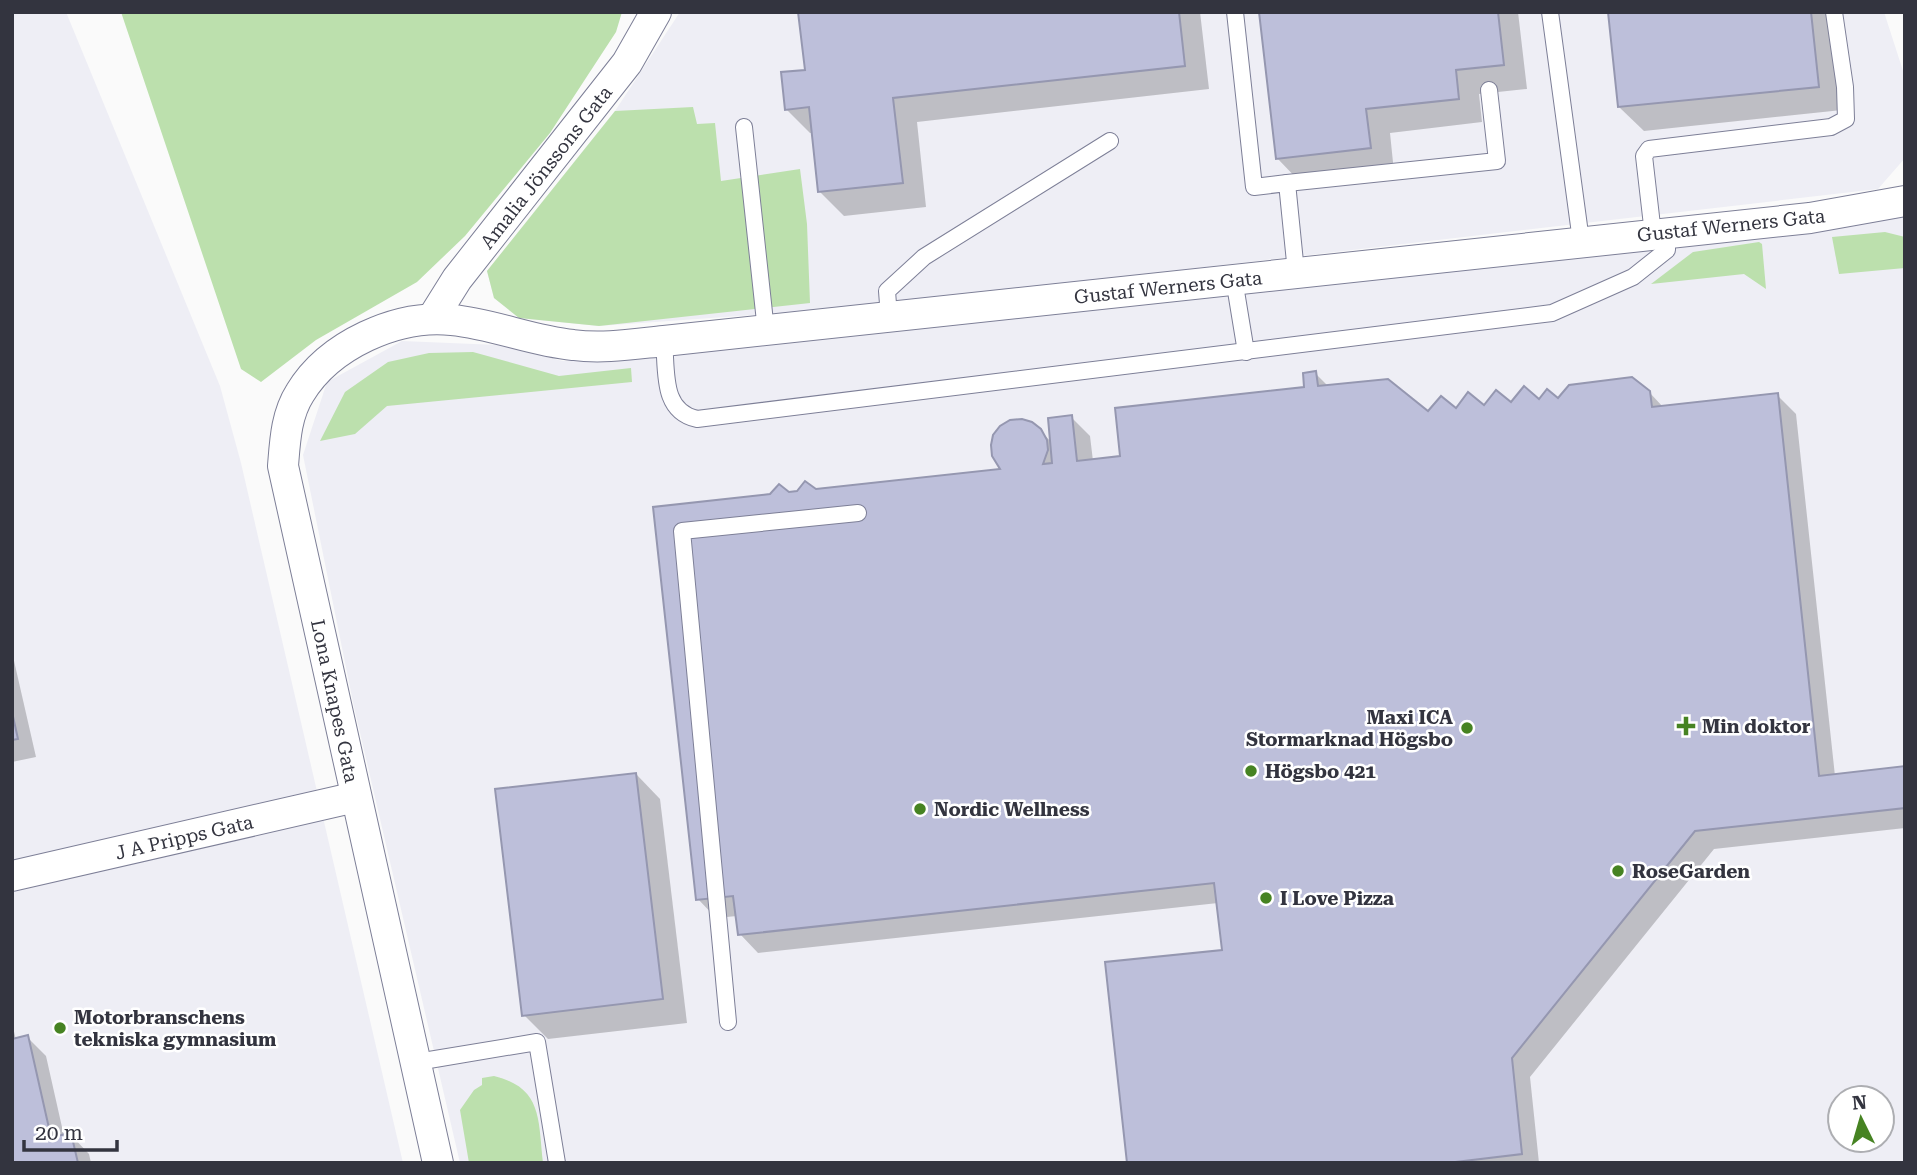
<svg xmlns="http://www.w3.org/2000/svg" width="1917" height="1175" viewBox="0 0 1917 1175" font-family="'Roboto Serif',serif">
<rect width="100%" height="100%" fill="#fafafa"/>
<g fill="#eeeef5" fill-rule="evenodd">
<path d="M12 12H66L220 386 241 463 403 1163H12Z"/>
<path d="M680 12H1884L1905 77V158L1878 189 853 308 599 326 519 318 494 298 487 271 615 111Z"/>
<path d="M1905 216V1163H460L354 707 303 455 327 382 402 341 498 345 563 361ZM1840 1098H1882V1140H1840Z"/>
</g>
<g fill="#bce0ad">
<path d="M121 12H622L616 32 550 133 465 236 417 282 316 340 261 382 241 369Z"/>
<path d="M693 107 697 124 715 123 721 181 800 169 807 224 810 303 599 326 519 318 494 298 487 271 615 111Z"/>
<path d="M1885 232 1905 237V268L1839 274 1832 237Z"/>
<path d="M1759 242 1762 244 1766 289 1744 274 1651 284 1693 252Z"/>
<path d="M473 352 559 376 631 368 632 382 387 406 355 434 320 441 345 392 388 362 429 353Z"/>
<path d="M494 1076C543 1088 538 1120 543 1163H469L460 1110 474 1090 482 1085V1078Z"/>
</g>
<g fill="#0003">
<path d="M800 12H1200L1209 89 917 122 926 207 844 216 820 192 813 133H810L786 109 807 71Z"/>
<path d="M1261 12H1518L1527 89 1479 94 1482 122 1390 133 1394 172 1301 183 1277 158Z"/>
<path d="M1610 12H1832L1842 110 1644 131 1619 107Z"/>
<path d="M1315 373 1329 387 1428 413 1649 392 1664 408 1777 395 1796 414 1835 776 1905 768V828L1714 849 1530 1077 1539 1163H1129L1224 951 1218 903 758 953 740 934 737 916 716 918 698 899 815 491 1003 470 1040 430 1052 443 1071 417 1090 436 1093 461 1122 457 1306 389Z"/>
<path d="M12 652 36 757 12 762Z"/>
<path d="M636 774 660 799 687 1023 548 1039 524 1015Z"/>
<path d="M12 1023 16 1040 27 1037 46 1056 64 1136 71 1135 89 1154 91 1163H12Z"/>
</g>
<g fill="#bdbfda" stroke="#9597b0" stroke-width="2">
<path d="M798 12H1179L1185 66 893 98 903 183 818 192 809 107 785 110 781 72 805 70Z"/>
<path d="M1259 12H1498L1504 65 1456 70 1459 99 1366 109 1371 148 1276 159Z"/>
<path d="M1608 12H1811L1819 87 1618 107Z"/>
<path d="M1316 371 1318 386 1388 379 1428 411 1441 396 1456 408 1468 392 1484 405 1496 390 1511 402 1524 386 1539 399 1547 389 1558 398 1569 385 1632 377 1650 391 1652 407 1778 393 1819 776 1905 766V808L1695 831 1512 1058 1522 1154 1447 1163H1127L1105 962 1222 950 1214 883 738 935 733 896 696 900 653 507 770 494 779 484 789 492 797 491 805 481 816 489 1000 469 992 456 991 445 993 435 1000 426 1010 420 1022 419 1032 422 1041 429 1047 440 1048 450 1043 464 1052 463 1048 418 1072 415 1077 461 1120 456 1115 408 1304 387 1303 373Z"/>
<path d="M12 712 18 739 12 740Z"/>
<path d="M636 773 663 999 522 1016 495 789Z"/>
<path d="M28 1035 51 1137 71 1133 78 1163H12V1039Z"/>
</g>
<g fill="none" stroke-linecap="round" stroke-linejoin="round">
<g stroke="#7d7f97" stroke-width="18">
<g id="lane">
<path d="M1235 12 1254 187 1287 183 1296 272"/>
<path d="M1550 12 1581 241"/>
<path d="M744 127 766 331"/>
<path d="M1287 183 1497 161 1489 90"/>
<path d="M1653 234 1644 156 1649 149 1831 127 1846 119 1845 87 1834 12"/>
<path d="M1234 279 1246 352"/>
<path d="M889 317 887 291 924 257 1110 141"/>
<path d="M664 341C667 371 661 411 697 419L1552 313 1633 277 1667 250V233"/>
<path d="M728 1022 682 531 858 513"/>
<path d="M417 1062 537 1042 557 1163"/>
</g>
</g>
<g stroke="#7d7f97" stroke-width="32">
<g id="street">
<path d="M432 319 457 279 627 63 656 12"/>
<path d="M12 876 356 797"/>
<path d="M438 1163 283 466C285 441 286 415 300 393 329 345 397 314 452 320 493 324 532 341 573 345 603 349 634 344 664 341L1810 218 1905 201"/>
</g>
</g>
<use href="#lane" stroke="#fff" stroke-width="16"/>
<use href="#street" stroke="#fff" stroke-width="30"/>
</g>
<g fill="#468322" stroke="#fff" stroke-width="2.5">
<path d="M1682.5 715.5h7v7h7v7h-7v7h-7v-7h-7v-7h7z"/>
<circle cx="1467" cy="728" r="7"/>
<circle cx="1251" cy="771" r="7"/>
<circle cx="920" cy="809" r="7"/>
<circle cx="1618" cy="871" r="7"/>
<circle cx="1266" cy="898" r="7"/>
<circle cx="60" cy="1028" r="7"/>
</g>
<g text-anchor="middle" stroke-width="5" stroke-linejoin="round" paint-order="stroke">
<g font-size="19" fill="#33343f" stroke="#fff">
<text transform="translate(546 167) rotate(-52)" y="7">Amalia Jönssons Gata</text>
<text transform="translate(1731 225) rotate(-6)" y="7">Gustaf Werners Gata</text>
<text transform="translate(1168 287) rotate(-6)" y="7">Gustaf Werners Gata</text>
<text transform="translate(335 701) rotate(78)" y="7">Lona Knapes Gata</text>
<text transform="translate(184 837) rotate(-13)" y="7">J A Pripps Gata</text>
</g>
<g font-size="19" font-weight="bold" fill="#33343f" stroke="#fff" text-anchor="start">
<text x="1453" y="724" text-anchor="end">Maxi ICA<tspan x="1453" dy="22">Stormarknad Högsbo</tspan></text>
<text x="1702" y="733">Min doktor</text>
<text x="1265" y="778">Högsbo 421</text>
<text x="934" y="816">Nordic Wellness</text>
<text x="1632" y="878">RoseGarden</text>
<text x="1280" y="905">I Love Pizza</text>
<text x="74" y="1024">Motorbranschens<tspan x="74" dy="22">tekniska gymnasium</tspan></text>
</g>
</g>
<rect width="1917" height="1175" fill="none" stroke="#33343f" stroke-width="28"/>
<g transform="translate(1861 1119) rotate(355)"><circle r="33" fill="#ffffff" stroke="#adaeb2" stroke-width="2"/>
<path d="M0-5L12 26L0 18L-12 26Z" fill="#468322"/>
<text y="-10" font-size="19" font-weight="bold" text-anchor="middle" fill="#33343f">N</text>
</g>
<path d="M24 1140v10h93v-10" fill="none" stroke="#33343f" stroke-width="3.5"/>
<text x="35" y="1140" font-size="21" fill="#33343f" stroke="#ffffff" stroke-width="5" paint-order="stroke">20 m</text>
</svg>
